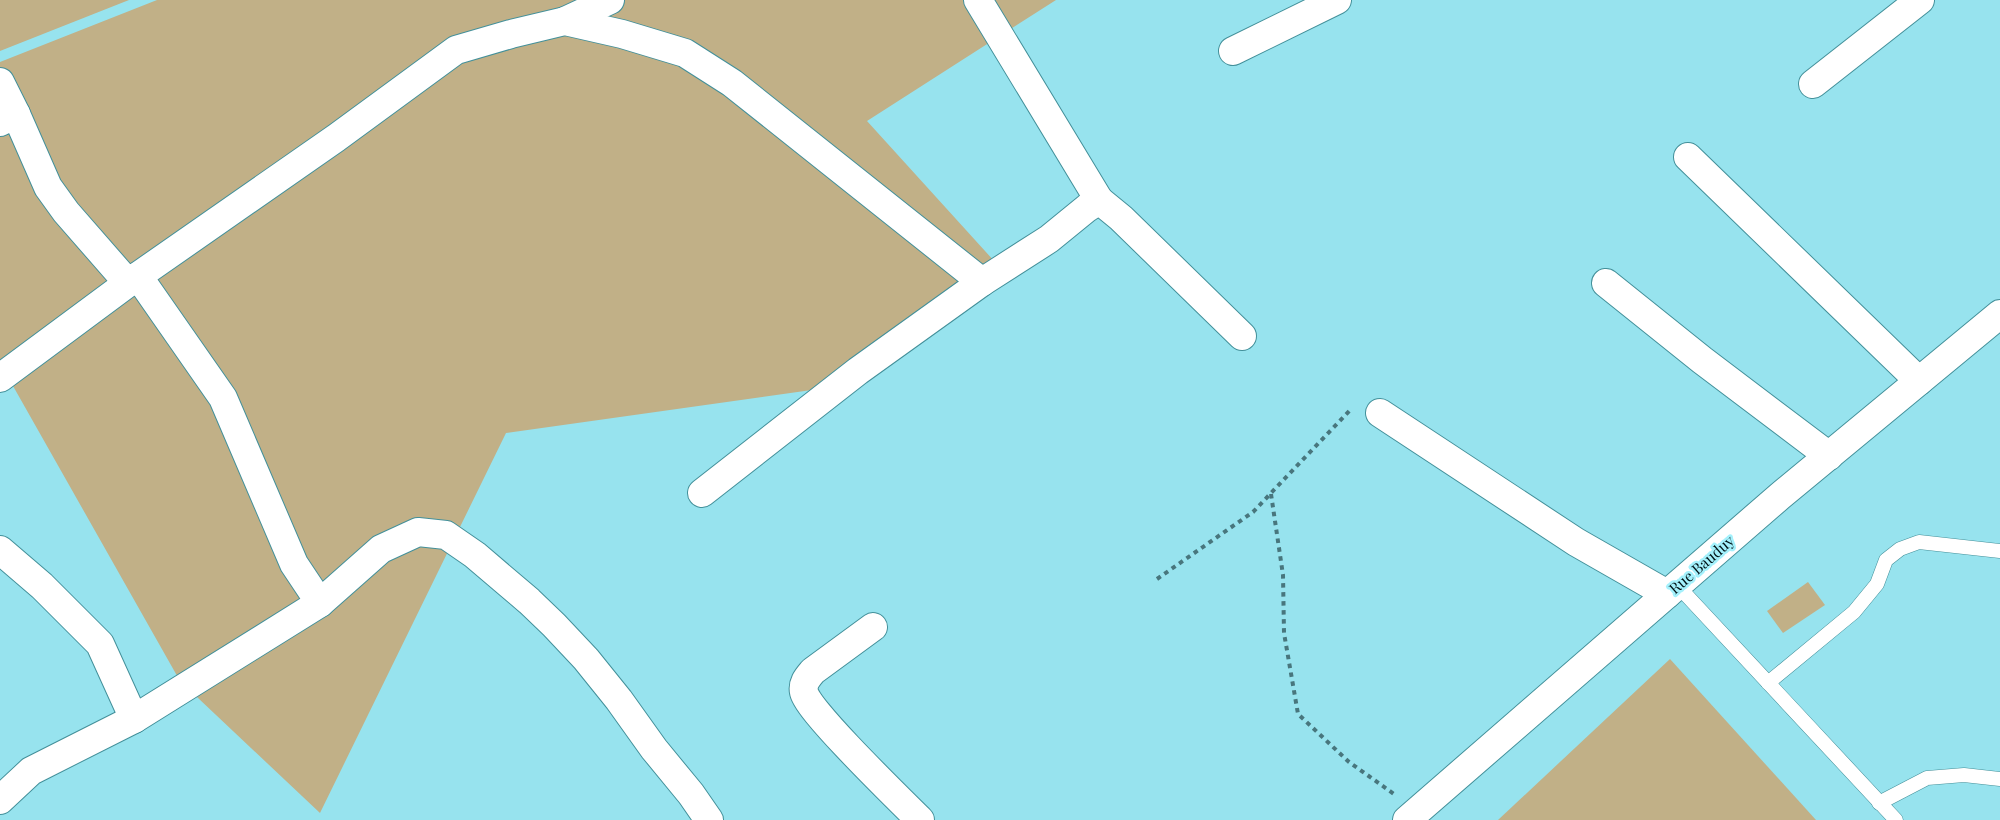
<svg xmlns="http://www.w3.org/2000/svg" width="2000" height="820" viewBox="0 0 2000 820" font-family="'Playfair Display',serif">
<rect width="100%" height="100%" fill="#97e3ee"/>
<g fill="#c1b087">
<path d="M0 0H129L0 51Z"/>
<path d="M157 0H1056L867 121 995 262 833 387 506 433 320 813 180 681 0 363V62Z"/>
<path d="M1808 582 1825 605 1783 633 1767 611Z"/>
<path d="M1670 659 1816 820H1498Z"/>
</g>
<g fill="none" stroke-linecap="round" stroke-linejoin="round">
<g stroke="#43909a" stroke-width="15">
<g id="service">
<path d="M1677 585 1896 820"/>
<path d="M1768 683 1854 612 1877 584 1886 560 1900 549 1919 542 2000 551"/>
<path d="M1879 803 1927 778 1964 775 2000 779"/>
</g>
</g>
<g stroke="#43909a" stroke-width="30">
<g id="minor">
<path d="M978 0 1099 200"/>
<path d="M565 21 610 0"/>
<path d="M1233 51 1337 0"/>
<path d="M0 82 16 114"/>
<path d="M1813 84 1920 0"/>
<path d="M0 122 16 114 48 187 66 212 128 283"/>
<path d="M1688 157 1919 381"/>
<path d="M138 276 223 398 294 564 320 603"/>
<path d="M1606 283 1702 360 1829 456"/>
<path d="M0 378 128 283 336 138 456 50 511 34 565 21 622 34 685 53 732 83 982 282"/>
<path d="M1380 413 1576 542 1667 594"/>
<path d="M702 493 858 371 982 282 1049 239 1087 208 1099 200 1121 218 1242 336"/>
<path d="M0 550 42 586 100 644 134 719"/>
<path d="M873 627 813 671C808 677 802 683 804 692 806 709 902 802 920 820"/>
<path d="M0 800 31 771 134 719 320 603 381 549 418 532 446 535 475 555 529 601 554 625 586 659 619 700 654 749 691 794 709 820"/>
<path d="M1407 820 1780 496 2000 314"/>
</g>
</g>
<g stroke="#48767d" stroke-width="4" stroke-dasharray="4.5 4.5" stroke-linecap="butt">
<path d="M1271 494 1283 575 1284 633 1298 714 1349 762 1394 794"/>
<path d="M1157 579 1253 512 1352 408"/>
</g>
<use href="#service" stroke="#fff" stroke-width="14"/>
<use href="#minor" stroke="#fff" stroke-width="28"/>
</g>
<g text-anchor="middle" stroke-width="5" stroke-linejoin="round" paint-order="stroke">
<g font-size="15" fill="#001215" stroke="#a4f1fc">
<text transform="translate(1702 565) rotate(-41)" y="5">Rue Bauduy</text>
</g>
</g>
</svg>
